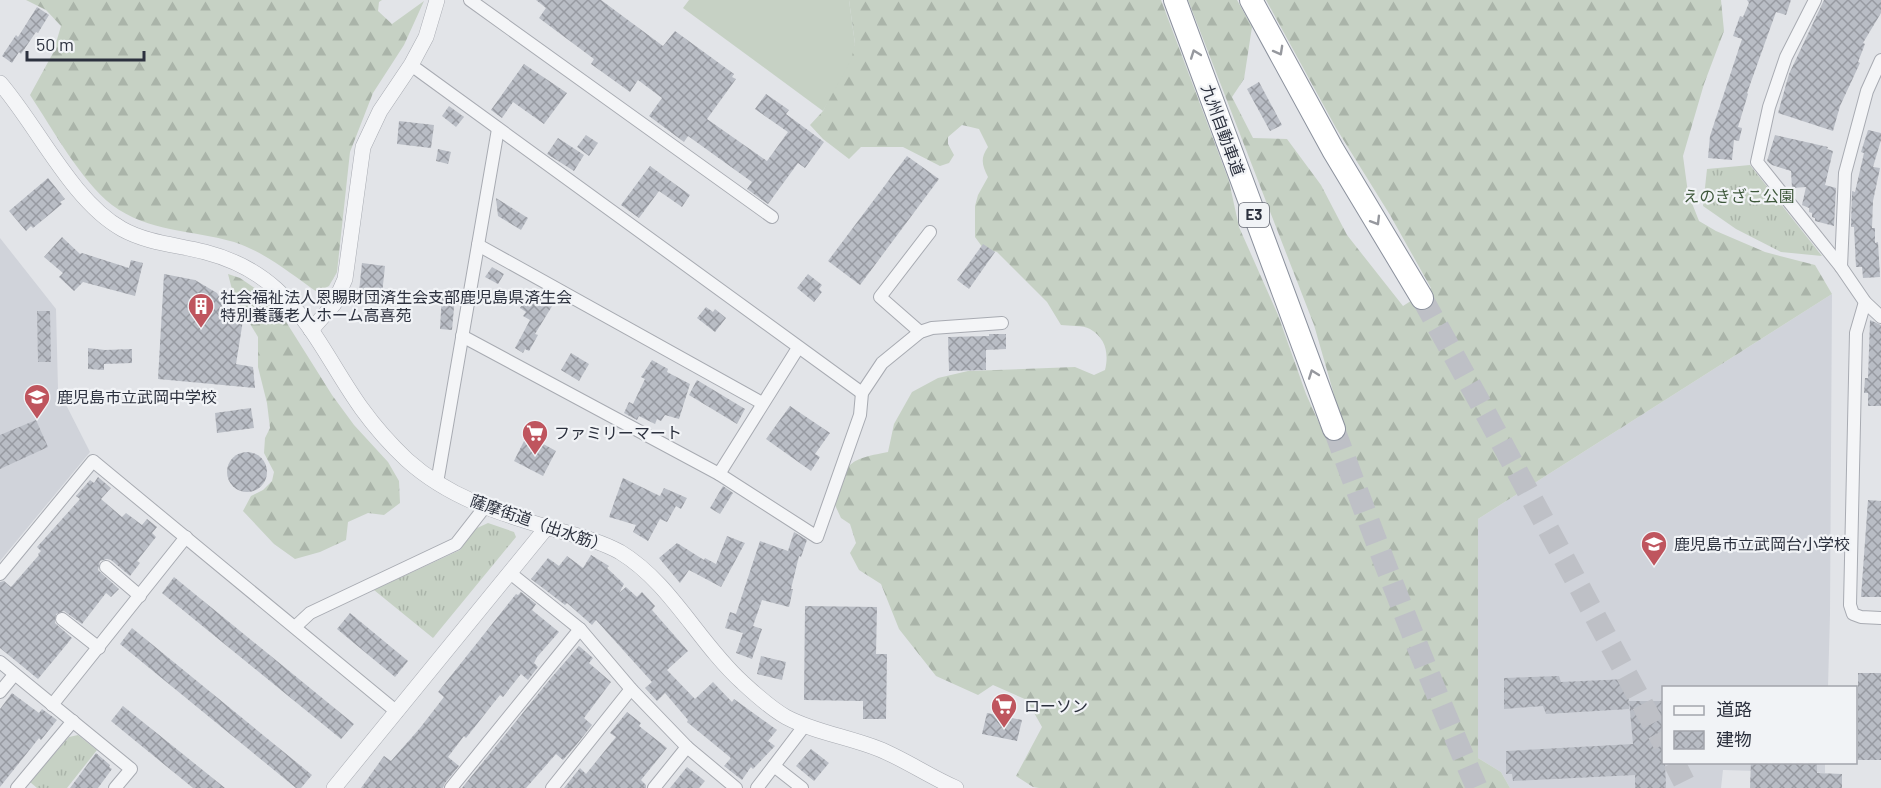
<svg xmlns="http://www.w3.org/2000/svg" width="1881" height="788" viewBox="0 0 1881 788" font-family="Barlow,'Noto Sans JP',sans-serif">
<defs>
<pattern id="grass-tufts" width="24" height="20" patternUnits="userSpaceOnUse" patternTransform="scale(1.5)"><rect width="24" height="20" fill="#c6d1c4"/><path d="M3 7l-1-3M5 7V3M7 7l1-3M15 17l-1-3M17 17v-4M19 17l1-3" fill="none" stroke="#aab4a9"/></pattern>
<pattern id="forest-firs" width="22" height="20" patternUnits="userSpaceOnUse" patternTransform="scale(1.5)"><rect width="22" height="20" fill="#c6d1c4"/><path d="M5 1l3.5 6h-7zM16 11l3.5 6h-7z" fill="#aab4a9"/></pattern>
<pattern id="building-cross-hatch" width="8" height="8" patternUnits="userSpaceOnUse" patternTransform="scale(1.5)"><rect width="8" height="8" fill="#b9bdc5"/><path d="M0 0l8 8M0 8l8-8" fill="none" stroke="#979aa1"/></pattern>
</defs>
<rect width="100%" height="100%" fill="#e2e4e8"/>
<g fill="#d0d3da">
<path d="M0 238 56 309 58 389 90 452 0 561Z"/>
<path d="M1832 294 1830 614 1828 687 1664 688V762L1825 763V773L1723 770 1721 788H1510L1501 772 1478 758V519Z"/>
</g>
<g fill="url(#grass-tufts)">
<path d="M1750 165 1822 256 1781 252 1736 229 1703 206 1707 169Z"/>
<path d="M488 523 514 532 516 537 433 638 374 590 460 550 475 529Z"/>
<path d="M78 735 97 750 67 788H37L30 782 69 737Z"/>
</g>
<g fill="url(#forest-firs)">
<path d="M26 0H382L379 2 378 11 392 24 424 1 404 45 373 93 350 152 337 272 329 286 317 292C291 274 265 252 234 242 193 230 148 232 112 205 81 181 52 128 30 95L53 53 61 26 46 10Z"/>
<path d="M849 0H1161L1229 181 1239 227 1278 315 1306 394 1324 434 1343 426 1314 325 1188 0H1237L1252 27 1244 79 1232 97 1253 138 1287 139 1321 185 1347 235 1403 306 1431 288 1390 215 1336 128 1266 0H1721L1724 31 1704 84 1683 156 1688 193 1699 221 1716 231 1765 252 1815 265 1832 294 1478 519V758L1501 772 1510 788H1039L1033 787 1016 776 1042 727 1027 700 993 685 978 695 936 676 899 629 881 584 859 570 850 553 856 543 850 524 841 518 834 503C847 463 845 460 888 452L894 424 912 392 938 378 968 371 1075 367 1094 375 1105 370C1109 354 1106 338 1090 329 1083 325 1069 326 1061 325L1047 302 997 252 983 248 975 237V206L978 195 988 177C982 165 980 158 988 147L979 129 962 125 948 137V144L954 155 949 163 940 166 903 147H861L849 159 823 139 810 125 823 111 855 44Z"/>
<path d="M228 274 240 278 262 293 278 309 332 395 354 425 388 462 399 481 400 503 384 515 368 513 348 522 346 540 320 552 295 559 274 544 243 511 251 496 263 490 272 481 274 472 264 453 265 438 270 428 267 403 258 367V337L234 297Z"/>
</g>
<path fill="#c6d1c4" d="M689 0H849L855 44 851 60 823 111 683 8Z"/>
<g fill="url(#building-cross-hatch)">
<path d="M536 0H601L663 46 675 31 734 74 732 77 736 79 707 119 767 161 788 132 755 109 766 94 789 110 786 114 824 142 805 168 798 163 768 204 747 189 752 182 688 136 684 142 649 116 662 98 638 80 630 92 591 64 594 59 539 18 546 8Z"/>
<path d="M1747 0H1791L1786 15 1776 12 1747 93 1748 94 1738 127 1742 128 1739 141 1734 140 1732 160 1708 158 1710 136 1742 39 1733 36 1740 16 1743 17 1749 3Z"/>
<path d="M1824 0H1881V13L1863 43 1865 44 1858 62 1860 63 1840 106 1833 131 1778 113 1789 74Z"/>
<path d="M37 7 49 15 38 33 36 32 21 54 19 52 12 63 2 56 16 35 18 37Z"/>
<path d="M524 64 567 93 544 124 513 102 502 118 491 110Z"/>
<path d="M1259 82 1282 125 1270 131 1247 89Z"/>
<path d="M449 106 464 117 456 127 442 116Z"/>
<path d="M399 121 434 125 431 148 397 144Z"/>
<path d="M1868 130 1881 133V140L1873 167 1880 168 1873 201 1872 228H1875V243L1878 242 1880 277 1863 278 1862 267H1856L1854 227H1851L1852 191 1855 192 1864 153 1861 152Z"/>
<path d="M586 135 598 143 589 156 577 147Z"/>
<path d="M1775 135 1828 147 1827 149 1833 151 1825 185 1836 188 1834 226 1815 221V218L1812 217V213L1809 212V208L1802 205 1806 187 1792 188 1791 171 1772 165 1767 161Z"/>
<path d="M558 138 584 155 574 171 547 154Z"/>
<path d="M438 149 451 152 448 164 436 161Z"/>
<path d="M907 156 939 179 860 285 828 261Z"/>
<path d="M650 166 690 195 682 207 659 191 639 218 621 205Z"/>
<path d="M48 178 65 199 60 202 62 204 33 228 31 226 26 231 9 211Z"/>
<path d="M496 198 528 218 521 230 498 216Z"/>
<path d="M62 237 80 254 82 253 129 268 131 260 143 263 135 296 83 282 74 291 59 277 63 273 44 257Z"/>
<path d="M983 244 995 252 969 289 957 280Z"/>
<path d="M362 263 385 266 381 304 358 301Z"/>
<path d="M492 267 504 274 498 284 485 277Z"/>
<path d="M164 274 195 280 217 293 229 313 244 314 236 364 253 367 255 388 158 379Z"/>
<path d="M808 274 822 285 819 289 822 292 814 302 797 288Z"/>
<path d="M532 289 554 303 535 334 538 335 529 351 525 349 523 353 515 348 530 320 523 316 526 312 520 308Z"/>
<path d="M442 295 455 296 452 330 440 329Z"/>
<path d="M706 307 713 312 715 309 726 318 715 332 697 318Z"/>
<path d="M37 311H50L51 362H38Z"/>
<path d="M1870 320 1881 325V406H1868V393H1864L1865 378H1868Z"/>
<path d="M989 334H1006V349L986 350V370L949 371 948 337 989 336Z"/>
<path d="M88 348 105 350 132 349V363L104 364V370L88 369Z"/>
<path d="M571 353 589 364 579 381 561 370Z"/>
<path d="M652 360 668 369 667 372 690 384 679 419 665 415 661 421 657 419 655 424 639 416 637 420 624 413 629 402 633 404 645 379 641 377Z"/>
<path d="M697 380 745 409 737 424 689 395Z"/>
<path d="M790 406 830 433 815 454 820 457 811 471 766 439Z"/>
<path d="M251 408 254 428 217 433 215 413Z"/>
<path d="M36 420 48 447 0 469V435Z"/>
<path d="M527 435 556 451 543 476 514 461Z"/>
<circle cx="247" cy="472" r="20"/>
<path d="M98 477 111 488 101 499 122 517 126 513 142 525 147 519 157 527 152 533 156 537 137 561 140 563 130 576 111 560 107 559 100 561 98 570 119 589 111 597 106 593 82 624 64 611 56 614 55 623 72 638 38 679 0 648V582L4 581 11 587 39 555 38 554 41 551 37 547 80 499 76 496 90 480 94 483Z"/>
<path d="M623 478 660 496 664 488 687 498 681 509 676 506 667 522 660 519 648 541 633 532 636 525 609 517Z"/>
<path d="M723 486 733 493 720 514 710 508Z"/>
<path d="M1868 500 1881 501V597H1861Z"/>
<path d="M794 532 807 540 801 557 799 556 791 589H793L789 607 762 600 753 626 762 629 752 659 736 653 743 633 725 628 730 612 736 614 760 541 788 551Z"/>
<path d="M727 536 745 543 721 587 689 570 680 583 659 558 677 543 704 560 705 558 716 564Z"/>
<path d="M591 555 609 566 607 568 624 584 619 593 626 587 637 597 642 592 655 606 652 610 688 651 667 670 695 699 713 682 732 702 734 699 777 730 768 741 775 746 753 769 751 767 742 780 724 766 731 758 687 722 688 720 665 693 657 701 645 688 652 682 596 620 592 625 567 603 565 605 531 579 548 558 559 566 567 556 583 568Z"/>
<path d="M174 577 354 724 341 739 162 593Z"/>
<path d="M521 592 536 604 532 610 559 632 537 657 534 663 538 667 528 680 521 674 503 697 500 695 466 738 464 736 448 757 459 766 445 783 443 788H361L384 756 391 761 420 728 444 697 438 692 516 594 518 595Z"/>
<path d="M805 606 877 607 876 654H887L886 719H863V701L804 700Z"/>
<path d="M350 613 408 661 395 677 337 629Z"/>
<path d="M132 628 312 775 301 788H296L120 644Z"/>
<path d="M579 646 593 658 589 663 611 682 584 718 592 725 577 744 563 760 556 754 526 788H462L551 678Z"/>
<path d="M761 656 786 662 782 680 757 674Z"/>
<rect x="1858" y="673" width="23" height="87"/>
<path d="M1559 676 1561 682 1628 679 1629 709 1546 714 1543 706 1504 709V678Z"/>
<path d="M12 693 39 713 42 709 57 720 41 740 39 738 0 787V709Z"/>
<path d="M1629 701H1662L1664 762H1665L1666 788H1635V775L1513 781 1512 774H1506V751L1633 744Z"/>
<path d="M123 706 184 755 225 788H193L111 721Z"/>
<path d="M627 712 641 723 639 726 667 748 641 780 646 785V788H564L580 768 586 774 616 737 610 733Z"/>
<path d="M987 713 1022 720 1017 741 982 734Z"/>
<path d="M811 749 829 763 814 781 796 766Z"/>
<path d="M96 753 110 765 109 767 112 769 98 788H70Z"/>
<path d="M1751 762H1817V773L1842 774V788H1750Z"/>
<path d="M687 767 705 781 699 788H670Z"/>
</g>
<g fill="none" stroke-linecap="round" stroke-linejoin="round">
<g stroke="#bec0c6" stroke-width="22" stroke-dasharray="22 11" stroke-linecap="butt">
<path d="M1422 298 1478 399 1664 744"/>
<path d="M1334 429C1379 550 1425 670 1477 788"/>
<path d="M1674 762 1687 788"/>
</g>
<g stroke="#a8abb2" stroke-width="14">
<g id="minor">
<path d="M470 0 772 217"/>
<path d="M1815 0 1786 57 1769 107 1757 162 1841 267 1865 302 1881 317"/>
<path d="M411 65 862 393"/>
<path d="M478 245 762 403"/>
<path d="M1841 267 1845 173 1867 91 1881 60"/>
<path d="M1865 302 1856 333 1850 605 1853 614 1861 617 1881 618"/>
<path d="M920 332 880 297 930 232"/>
<path d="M462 336 719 474 817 537 860 415 862 393 882 363 920 332 932 328 1002 323"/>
<path d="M719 474 798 348"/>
<path d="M437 483 498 129"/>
<path d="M106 567 140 596"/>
<path d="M510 573 580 629 631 689 687 747 736 788"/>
<path d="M0 574 93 461 397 712"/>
<path d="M62 619 99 648"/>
<path d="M295 627 310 613 456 544 484 508"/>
<path d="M0 662 131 769 115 788"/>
<path d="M0 692 14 675"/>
<path d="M52 705 186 537"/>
<path d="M774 766 802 788"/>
<path d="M17 788 73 721"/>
<path d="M451 788 580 629"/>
<path d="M552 788 631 689"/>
<path d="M654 788 687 747"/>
<path d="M757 788 805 725"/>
</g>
</g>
<g stroke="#a8abb2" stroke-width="16">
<g id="tertiary">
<path d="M0 83C38 127 72 201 122 229 147 243 178 245 205 252 232 259 255 270 276 289 313 322 333 369 362 409 375 427 390 444 407 460 448 497 498 513 550 528 574 535 598 540 620 552 671 583 698 642 742 682 755 694 770 708 786 717 814 732 849 737 879 749 906 760 930 777 956 788"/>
<path d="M311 330 334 304 345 279 363 147 380 111 411 65 426 37 437 0"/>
<path d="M334 788 547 527"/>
</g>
</g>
<g stroke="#8b919d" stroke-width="24">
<g id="motorway">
<path d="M1175 0 1334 429"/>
<path d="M1251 0 1333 150 1422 298"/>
</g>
</g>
<use href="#minor" stroke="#f4f5f7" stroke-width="12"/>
<use href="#tertiary" stroke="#f4f5f7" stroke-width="15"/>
<use href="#motorway" stroke="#fff" stroke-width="22"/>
</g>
<defs><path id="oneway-chevron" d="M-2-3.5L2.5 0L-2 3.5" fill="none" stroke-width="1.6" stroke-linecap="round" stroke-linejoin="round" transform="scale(1.5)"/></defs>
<g stroke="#96989e">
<use href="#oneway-chevron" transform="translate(1279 51) rotate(61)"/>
<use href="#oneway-chevron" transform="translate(1195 54) rotate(-110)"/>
<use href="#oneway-chevron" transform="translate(1376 221) rotate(59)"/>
<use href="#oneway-chevron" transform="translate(1313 374) rotate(-110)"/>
</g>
<defs>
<g id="building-pin" transform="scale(1.35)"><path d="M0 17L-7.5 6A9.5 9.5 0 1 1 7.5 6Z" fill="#bf555e" stroke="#f1f3f6"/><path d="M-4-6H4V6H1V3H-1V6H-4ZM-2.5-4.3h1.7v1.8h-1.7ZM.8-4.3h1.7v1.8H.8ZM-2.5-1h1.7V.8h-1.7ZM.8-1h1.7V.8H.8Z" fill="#fff"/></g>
<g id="school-pin" transform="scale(1.35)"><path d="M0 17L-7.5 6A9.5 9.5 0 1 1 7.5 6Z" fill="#bf555e" stroke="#f1f3f6"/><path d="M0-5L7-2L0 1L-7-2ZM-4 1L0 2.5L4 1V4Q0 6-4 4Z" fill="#fff"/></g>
<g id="supermarket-pin" transform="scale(1.35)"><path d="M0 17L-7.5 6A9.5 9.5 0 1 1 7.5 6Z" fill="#bf555e" stroke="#f1f3f6"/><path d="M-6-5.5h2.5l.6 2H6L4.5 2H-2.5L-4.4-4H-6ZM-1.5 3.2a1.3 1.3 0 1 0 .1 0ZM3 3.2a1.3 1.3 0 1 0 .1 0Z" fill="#fff"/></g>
</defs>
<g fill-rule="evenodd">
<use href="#building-pin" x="201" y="306"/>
<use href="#school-pin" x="37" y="397"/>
<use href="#supermarket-pin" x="535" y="433"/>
<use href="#school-pin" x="1654" y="544"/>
<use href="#supermarket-pin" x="1004" y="706"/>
</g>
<g text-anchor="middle" stroke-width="4.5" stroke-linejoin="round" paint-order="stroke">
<rect fill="#f1f3f6" stroke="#676b75" stroke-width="1.5" x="1239" y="203" width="30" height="24" rx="4.5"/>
<g font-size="15" font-weight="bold" fill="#2c313e">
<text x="1254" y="220">E3</text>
</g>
<g font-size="16" fill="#2c313e" stroke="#f1f3f6">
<text transform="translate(1223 130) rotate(70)" y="6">九州自動車道</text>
<text transform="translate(539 523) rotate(19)" y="6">薩摩街道（出水筋）</text>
</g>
<g font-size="16" fill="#3e583b" stroke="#f1f3f6">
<text x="1739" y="202">えのきざこ公園</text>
</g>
<g font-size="16" fill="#2c313e" stroke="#f1f3f6" text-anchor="start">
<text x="220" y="303">社会福祉法人恩賜財団済生会支部鹿児島県済生会<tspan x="220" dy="18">特別養護老人ホーム高喜苑</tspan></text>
<text x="57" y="403">鹿児島市立武岡中学校</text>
<text x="554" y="439">ファミリーマート</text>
<text x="1674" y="550">鹿児島市立武岡台小学校</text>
<text x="1024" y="712">ローソン</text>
</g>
</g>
<rect x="1662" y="686" width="195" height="78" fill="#f1f3f6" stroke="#a2a5ac" stroke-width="1.5"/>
<rect x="1674" y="706" width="30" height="9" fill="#f4f5f7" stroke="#a2a5ac" stroke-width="1.5"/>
<text x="1716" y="716" font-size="18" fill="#2c313e">道路</text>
<rect x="1674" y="731" width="30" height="18" fill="url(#building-cross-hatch)" stroke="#a2a5ac" stroke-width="1.5"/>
<text x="1716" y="746" font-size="18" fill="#2c313e">建物</text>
<path d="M27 51v9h117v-9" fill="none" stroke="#2c313e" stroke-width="3"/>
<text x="36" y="51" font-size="18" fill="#2c313e" stroke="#f1f3f6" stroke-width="4.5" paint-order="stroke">50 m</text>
</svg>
